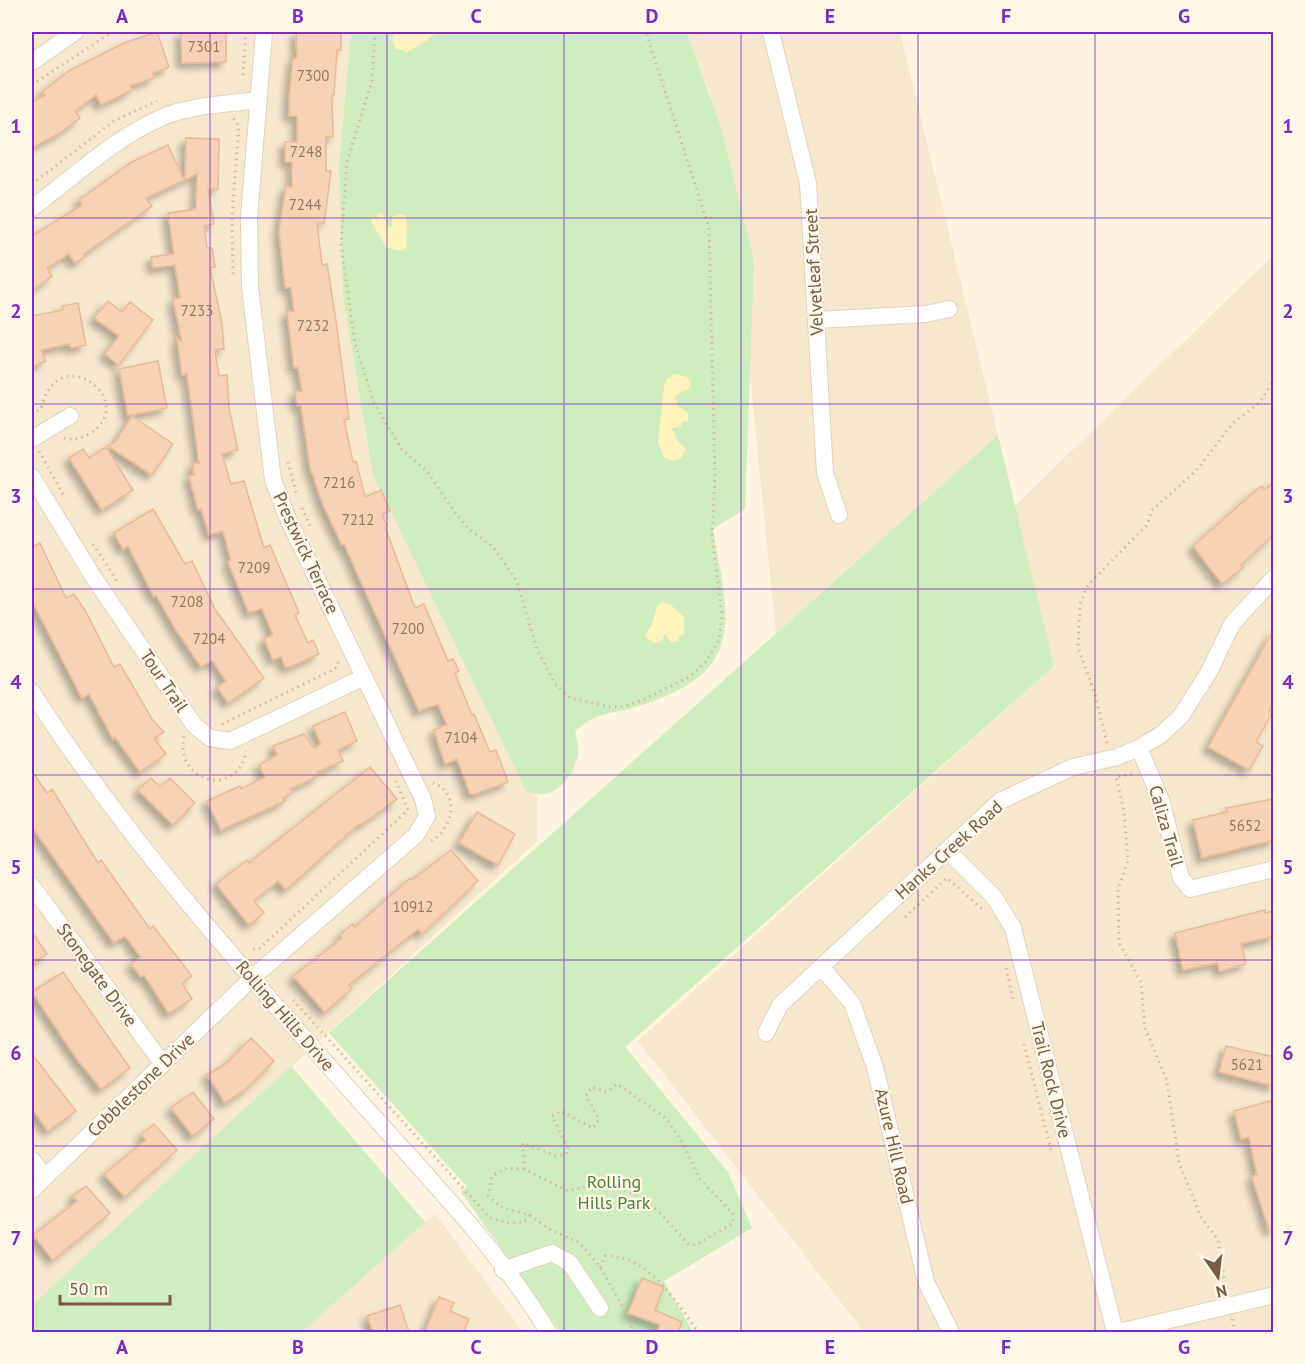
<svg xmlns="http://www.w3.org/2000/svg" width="1305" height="1364" viewBox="0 0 1305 1364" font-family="'PT Sans',sans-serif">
<defs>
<filter id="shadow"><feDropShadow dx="-5.5" dy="5.5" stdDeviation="3" flood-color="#0004"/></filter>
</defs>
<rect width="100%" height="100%" fill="#fef4e1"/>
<g fill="#f6e7cf">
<path d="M32 32H351L339 164 343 297 373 475 526 791 537 796V841L32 1305Z"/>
<path d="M687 32H900L998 435 776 633 749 366 754 261 710 94Z"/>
<path d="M1273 255V1332H864L638 1041 1054 666 1015 506Z"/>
<path d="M435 1214 523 1332H302L425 1222Z"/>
</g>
<g fill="#cfedbf">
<path d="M351 32H687L720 125 754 261 745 509 713 529C730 625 747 672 636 707 608 716 597 710 575 732 576 739 580 748 578 755 573 779 551 804 526 791L373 475 343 297 339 164Z"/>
<path d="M998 435 1054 666 625 1047 728 1172 752 1228 664 1281 693 1332H560L461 1192 467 1187 329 1033Z"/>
<path d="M291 1066 425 1222 302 1332H32V1305Z"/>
</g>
<g fill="#fff3ba">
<path d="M396 32H437L426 41 407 52 396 49 391 38Z"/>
<path d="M378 212 385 217 389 228 392 226V217L402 214 407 218 406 248 400 251 386 247 371 221 372 217 377 219Z"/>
<path d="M674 374 687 377 691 384 688 389 675 396 677 405 688 413V421L682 422 681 426 672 428 677 440 686 449 681 458 672 461 664 457 658 443 664 387 667 379Z"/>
<path d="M662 602 670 604 684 617V634L678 637 679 641 671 642 665 634 661 642 653 643 645 636 652 624 657 606Z"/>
</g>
<g fill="#f6d3b6" stroke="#eaba95" stroke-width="1.5" filter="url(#shadow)">
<path d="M157 32 169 67 153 73 154 78 130 86 132 90 101 105 96 95 75 111 80 118 60 133 32 148V102L45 95 42 92 69 71 124 43Z"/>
<path d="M181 32H226V62L182 63Z"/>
<path d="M296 32H341V50H337L334 95H332L333 137H326V171H331L324 224 317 223 322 265 327 264 336 321 349 419 344 420 353 462 356 461 365 497 381 490 390 511 382 514 387 526 385 527 415 608 424 604 448 661 453 659 459 671 455 673 472 715 474 714 490 752 496 750 508 782 475 794H470L457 759 445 764 434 730 447 725 438 704 419 711 344 544 342 545 323 505 310 467 301 406H297L295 392 302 391 298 367 294 368 287 312 294 311 291 287 285 288 279 231 286 186 292 187V162H285V142H297V116H289V100L293 58H297Z"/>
<path d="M186 138 219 139 218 189H208L214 224 204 226 207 248H212L215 267 210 268 222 323 224 349 215 350 219 376 227 375 229 408 238 450 222 454 231 484 244 481 264 548 270 545 299 613 295 615 308 643 313 640 319 654 290 667H285L281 656 273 660 264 639 273 635 262 608 249 613 228 562 231 560 223 531 209 535 201 509 198 510 189 476 194 475 192 464 199 463 187 374 182 375 177 338 182 342 173 299 180 298 175 265 153 268 151 257 174 254 168 213 196 209 197 174 185 180Z"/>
<path d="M168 145 184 180 146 198 152 206 84 254 85 257 75 263 69 254 47 268 52 276 32 291V236L82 205 79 200 132 162Z"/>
<path d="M108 301 122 312 130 302 153 320 119 365 105 354 119 336 94 318Z"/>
<path d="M78 303 86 345 71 348 70 344 41 350 46 361 32 367V316L63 310 62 306Z"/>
<path d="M158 361 167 408 128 416 119 369Z"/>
<path d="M132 416 173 444 152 475 108 446 116 441Z"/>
<path d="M106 447 133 490 102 510 69 458 83 449 89 458Z"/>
<path d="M1274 481V534L1241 565 1243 568 1222 584 1193 546 1261 486 1265 490Z"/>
<path d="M153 509 185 564 192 561 215 609 264 678 228 703 217 687 226 681 212 660 201 667 176 630 156 595 154 597 128 546 123 549 114 533Z"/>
<path d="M40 543 66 598 74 594 86 612 114 667 120 664 152 719 164 732 154 738 166 754 140 772 115 737 113 739 89 694 82 698 32 601V547Z"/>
<path d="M1274 629V702L1269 711 1272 713 1256 742 1263 746 1249 770 1208 747Z"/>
<path d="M345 712 357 741 338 750 343 761 317 772 318 776 290 789 292 793 283 798 285 801 221 830 207 801 240 786 241 789 265 777 259 765 277 755 273 746 304 734 314 748 321 744 313 726Z"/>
<path d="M370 767 397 799 361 825 359 824 286 890 278 881 254 901 264 913 249 925 216 884 247 860 249 863Z"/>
<path d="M32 771 47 793 52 789 98 863 101 860 150 929 153 926 192 976 182 983 192 999 169 1014 144 975 141 977 131 964 141 957 125 936 114 943 32 827Z"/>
<path d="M151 778 160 787 170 778 195 803 173 825 138 790Z"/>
<path d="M1274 799V840L1202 858 1193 820 1227 812 1226 808Z"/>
<path d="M477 812 515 834 498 865 459 843Z"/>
<path d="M451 850 478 881 422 934 418 929 349 985 352 989 325 1012 293 976 342 938 340 935 352 924 355 927 410 878 412 880Z"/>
<path d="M1265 910V913L1274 911V936L1241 944 1246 964 1220 971 1217 963 1183 970 1175 933Z"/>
<path d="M32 932 47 954 32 964Z"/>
<path d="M63 972 130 1068 101 1089 74 1055 32 992Z"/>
<path d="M251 1038 274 1061 245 1090 225 1103 207 1075 227 1063Z"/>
<path d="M1226 1046 1274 1057V1086L1219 1072Z"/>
<path d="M32 1054 76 1111 48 1131 32 1109Z"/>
<path d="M193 1092 214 1119 193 1136 171 1108Z"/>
<path d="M1274 1100V1230H1269L1252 1177 1257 1175 1249 1137 1241 1139 1234 1111Z"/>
<path d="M154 1124 177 1150 125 1197 104 1174 146 1140 141 1135Z"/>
<path d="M86 1186 110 1213 53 1260 33 1235 77 1201 73 1196Z"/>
<path d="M642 1278 664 1287 655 1310 682 1322 678 1332H656L660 1325 628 1313Z"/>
<path d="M439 1297 454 1303 450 1311 469 1319 463 1332H425Z"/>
<path d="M400 1305 409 1332H373L367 1316Z"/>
</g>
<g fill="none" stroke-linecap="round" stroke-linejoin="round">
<g stroke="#e3d1bc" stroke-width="18">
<g id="minor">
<path d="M771 32 808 183 825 473 839 515"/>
<path d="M32 62 75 32"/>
<path d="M32 208C74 177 114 138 163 117 192 105 227 104 258 100"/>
<path d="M817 320 926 314 949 309"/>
<path d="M32 439 70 416"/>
<path d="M32 477 94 578 194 725 210 738 230 741 364 677"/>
<path d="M32 692C125 838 242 968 357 1098 420 1169 500 1250 548 1332"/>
<path d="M1139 748 1161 800 1181 878 1190 889 1274 869"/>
<path d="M947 850 994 897 1013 928 1115 1332"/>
<path d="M32 886 163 1064"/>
<path d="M821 967 852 1003 875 1067 926 1282 951 1332"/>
<path d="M766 1033 780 1005 1000 801 1073 767 1117 757 1139 748 1162 734 1181 716 1209 672 1232 624 1274 578"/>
<path d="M32 1160 45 1177"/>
<path d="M32 1190 251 979 416 835 427 816 423 799 288 519 273 480 250 287 249 218 264 32"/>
<path d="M503 1270 552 1253 570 1263 600 1308"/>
<path d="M1119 1332 1274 1295"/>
</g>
</g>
<g stroke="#dbb69a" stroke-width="3" stroke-dasharray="1.5 4.5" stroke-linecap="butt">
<path d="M375 32 372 80 347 162 341 244 355 344 374 403 402 450 426 470 454 511 470 530 492 546 510 571 517 582 537 649 555 684 571 698 610 707 626 706 645 699 689 677 705 663 719 640 722 614 712 535 715 477 709 228 646 32"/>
<path d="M243 75 246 32"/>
<path d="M32 85 112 32"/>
<path d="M32 184 114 121 157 101"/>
<path d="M233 274 232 216 239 126 233 118"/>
<path d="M32 414 41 409C57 337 140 401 91 433 82 438 74 441 64 438"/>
<path d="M39 451 65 498"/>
<path d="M288 462 297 496"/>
<path d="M302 508 310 526"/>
<path d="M93 544 119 584"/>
<path d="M222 724 335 669 339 661"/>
<path d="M184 736C174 784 239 798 246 751"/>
<path d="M1107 743 1095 694 1078 647 1080 604 1088 585 1147 525 1152 510 1196 471 1233 423 1259 403 1274 380"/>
<path d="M1132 774 1116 777 1124 812 1128 860 1118 890 1119 943 1141 982 1145 1028 1167 1081 1179 1163 1201 1217 1218 1240 1226 1289"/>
<path d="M431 841C453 829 461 793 433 783"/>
<path d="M905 917 947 878 982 909"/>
<path d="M253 949H259L408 810 396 781"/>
<path d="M1006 968 1013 999"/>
<path d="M293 1000 490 1218 508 1223 524 1222 530 1215"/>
<path d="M1024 1044 1051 1150"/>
<path d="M524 1169 523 1143 556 1156 566 1154 568 1148 552 1116 561 1111 593 1128 599 1119 586 1096 592 1087 607 1092 617 1084 666 1118 682 1142 700 1179 733 1214V1223L696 1245 688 1244 660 1213 632 1192 596 1184 568 1191 524 1169 507 1168 492 1176 488 1196 501 1207 530 1215 549 1229 580 1243 600 1267 628 1316 633 1332"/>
<path d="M600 1267 605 1256C648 1254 676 1302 698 1332"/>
<path d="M1232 1319 1235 1332"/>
</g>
<use href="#minor" stroke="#fff" stroke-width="16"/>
</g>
<path fill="none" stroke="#7b2cbf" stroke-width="1.5" stroke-opacity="0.55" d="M210 32V1332M387 32V1332M564 32V1332M741 32V1332M918 32V1332M1095 32V1332M32 218H1274M32 404H1274M32 589H1274M32 775H1274M32 960H1274M32 1146H1274"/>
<g text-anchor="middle" stroke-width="4.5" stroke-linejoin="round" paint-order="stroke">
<g font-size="15" fill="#987862">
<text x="204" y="52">7301</text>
<text x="313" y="81">7300</text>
<text x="306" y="157">7248</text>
<text x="305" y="210">7244</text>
<text x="197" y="316">7233</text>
<text x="313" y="331">7232</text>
<text x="339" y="488">7216</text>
<text x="358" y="525">7212</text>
<text x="254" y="573">7209</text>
<text x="187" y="607">7208</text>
<text x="408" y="634">7200</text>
<text x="209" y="644">7204</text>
<text x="461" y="743">7104</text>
<text x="1245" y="831">5652</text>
<text x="413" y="912">10912</text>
<text x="1247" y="1070">5621</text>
</g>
<g font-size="18" fill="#785a46" stroke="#fff8e9">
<text transform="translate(814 272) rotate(-93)" y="6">Velvetleaf Street</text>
<text transform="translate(306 553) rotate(65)" y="6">Prestwick Terrace</text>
<text transform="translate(164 681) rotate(56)" y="6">Tour Trail</text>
<text transform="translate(1166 826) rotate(74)" y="6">Caliza Trail</text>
<text transform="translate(949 850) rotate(-42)" y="6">Hanks Creek Road</text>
<text transform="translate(97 975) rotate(54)" y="6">Stonegate Drive</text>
<text transform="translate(285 1016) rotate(49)" y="6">Rolling Hills Drive</text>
<text transform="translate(1051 1080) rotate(76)" y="6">Trail Rock Drive</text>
<text transform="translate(141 1085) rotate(-44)" y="6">Cobblestone Drive</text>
<text transform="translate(894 1146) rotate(77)" y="6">Azure Hill Road</text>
</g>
<g font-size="18" fill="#4c7f3c" stroke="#fff8e9">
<text x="614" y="1188">Rolling<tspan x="614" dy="21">Hills Park</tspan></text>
</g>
</g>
<rect width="1305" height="1364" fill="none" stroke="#fff8e9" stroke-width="66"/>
<g transform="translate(1218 1277) rotate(166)" stroke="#fff8e9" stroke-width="4.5" paint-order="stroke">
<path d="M0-4.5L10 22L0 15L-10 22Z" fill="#785a46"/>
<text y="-9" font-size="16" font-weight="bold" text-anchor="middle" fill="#785a46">N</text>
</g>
<path d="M60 1295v9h110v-9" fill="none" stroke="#785a46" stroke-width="3"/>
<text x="69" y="1295" font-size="18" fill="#785a46" stroke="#fff8e9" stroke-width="4.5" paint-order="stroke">50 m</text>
<rect x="33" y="33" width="1239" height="1298" fill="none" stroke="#7b2cbf" stroke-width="2"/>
<g font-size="20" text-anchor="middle" font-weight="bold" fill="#7b2cbf">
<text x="122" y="23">A</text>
<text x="298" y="23">B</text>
<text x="476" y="23">C</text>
<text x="652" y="23">D</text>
<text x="830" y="23">E</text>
<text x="1006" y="23">F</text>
<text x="1184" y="23">G</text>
<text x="16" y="133">1</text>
<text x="1288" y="133">1</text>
<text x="16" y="318">2</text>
<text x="1288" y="318">2</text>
<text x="16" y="503">3</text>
<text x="1288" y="503">3</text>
<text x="16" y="689">4</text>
<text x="1288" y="689">4</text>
<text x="16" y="874">5</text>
<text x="1288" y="874">5</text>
<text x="16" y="1060">6</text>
<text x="1288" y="1060">6</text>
<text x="16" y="1245">7</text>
<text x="1288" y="1245">7</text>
<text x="122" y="1354">A</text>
<text x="298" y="1354">B</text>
<text x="476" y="1354">C</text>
<text x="652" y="1354">D</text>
<text x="830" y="1354">E</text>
<text x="1006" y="1354">F</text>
<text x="1184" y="1354">G</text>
</g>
</svg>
